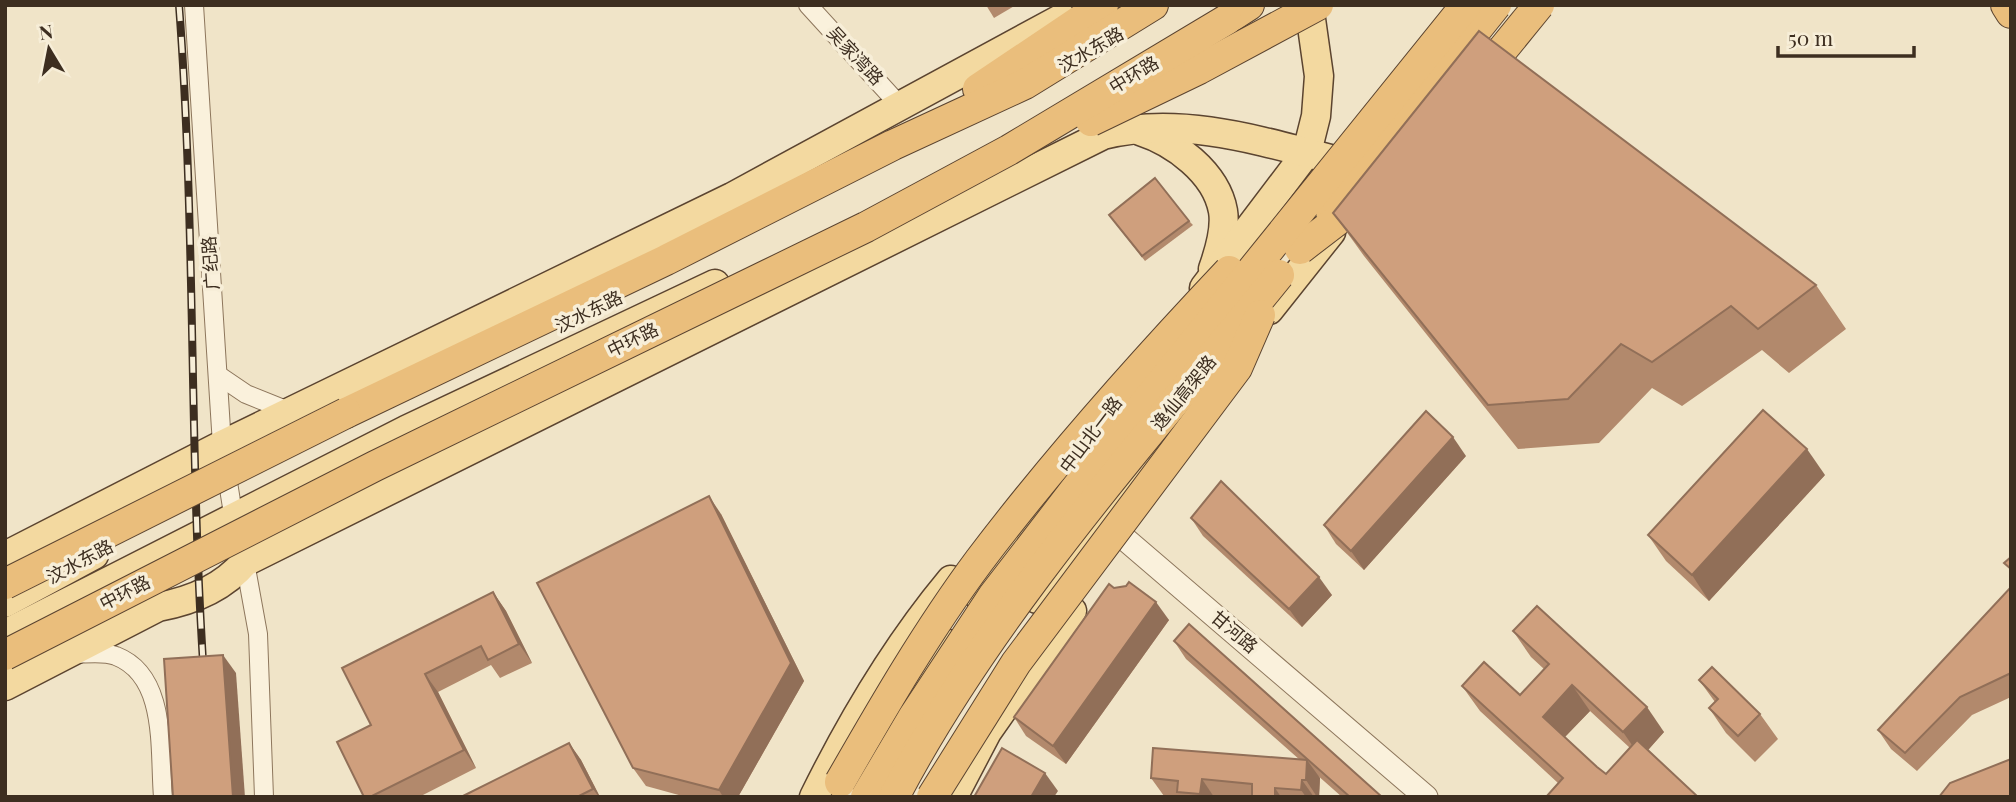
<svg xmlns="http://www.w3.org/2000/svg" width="2016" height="802" viewBox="0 0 2016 802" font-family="'Playfair Display','Noto Sans SC',serif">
<rect width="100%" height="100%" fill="#f0e4c8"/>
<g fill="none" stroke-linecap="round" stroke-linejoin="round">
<g stroke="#8d765c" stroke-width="20">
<g id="minor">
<path d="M194 5 222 445 235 526"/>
<path d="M808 5 902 108"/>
<path d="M218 375 246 394 291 412"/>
<path d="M244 557 258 634 264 797"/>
<path d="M72 654C85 654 104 651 116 656 168 676 159 751 163 797"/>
</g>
</g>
<g stroke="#8d765c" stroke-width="25">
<path id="tertiary" d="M1104 521 1426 797"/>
</g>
<g stroke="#5b4430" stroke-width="31">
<g id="primary">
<path d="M1140 131C1174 142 1216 172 1223 211 1226 229 1219 252 1213 269"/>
<path d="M1204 288 1307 152 1316 116 1319 76 1309 5"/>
<path d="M1269 310 1331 232"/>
<path d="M5 556 222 445 732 197 1062 18"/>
<path d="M978 595 1046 496"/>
<path d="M1037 599 1191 407"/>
<path d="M5 603 94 555"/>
<path d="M5 634 406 430 715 284"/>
<path d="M5 686 158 607C191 601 223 588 245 562L1103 135C1187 114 1273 145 1354 165L1361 164"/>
<path d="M889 733 945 643"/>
<path d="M814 797C852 720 896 646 951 580"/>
<path d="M953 797 987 732 1072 611"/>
</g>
</g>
<g stroke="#5b4430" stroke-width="32">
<g id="trunk">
<path d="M2006 5 2011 13"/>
<path d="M1226 20 1249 5"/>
<path d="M978 89 1103 5"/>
<path d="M346 413 666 260 893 145 1025 84 1153 5"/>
</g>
</g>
<use href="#minor" stroke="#faf1dc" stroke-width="18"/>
<use href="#tertiary" stroke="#faf1dc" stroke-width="23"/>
<use href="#primary" stroke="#f3d9a0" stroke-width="28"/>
<use href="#trunk" stroke="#eabe7c" stroke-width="30"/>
<g stroke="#3d2e20" stroke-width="8">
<path id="rail" d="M179 5C196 229 189 453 204 677"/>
</g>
<use href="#rail" stroke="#f7eed8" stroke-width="5" stroke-dasharray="16" stroke-linecap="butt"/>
<g stroke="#5b4430" stroke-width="32" stroke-linecap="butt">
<g id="trunk-bridge">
<path d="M1477 81 1539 5"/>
<path d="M1091 121 1199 69 1318 5"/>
<path d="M1331 211 1496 5"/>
<path d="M1300 249 1369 196"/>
<path d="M5 584 346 413"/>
<path d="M5 655 375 466 866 227 1009 150 1226 20"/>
<path d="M840 782C883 707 927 631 979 561 1056 459 1141 364 1229 271"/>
<path d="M866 797 914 716 993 596 1074 491 1466 5"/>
<path d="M894 797C991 611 1147 438 1279 275"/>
<path d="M932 797 1016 663 1237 368 1260 315"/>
</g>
</g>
<use href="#trunk-bridge" stroke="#eabe7c" stroke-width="30"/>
</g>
<g fill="#b2896c" fill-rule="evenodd">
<path d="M986 5H1016L994 18Z"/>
<path d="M1333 213 1816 285 1846 329 1789 373 1762 350 1682 406 1652 388 1599 443 1518 449 1364 256Z"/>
<path d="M1109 215 1189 221 1193 225 1145 261Z"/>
<path d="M1466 456 1364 570 1336 544 1324 525Z"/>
<path d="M1825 475 1709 601 1666 561 1648 535Z"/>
<path d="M721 514 804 681 738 797H686L646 786 633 768Z"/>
<path d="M1191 518 1332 595 1302 627 1203 536Z"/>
<path d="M2011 587V697L1972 715 1917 771 1891 749 1878 730Z"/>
<path d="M1114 588 1169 620 1066 764 1026 736 1014 717Z"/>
<path d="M493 592 506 611 532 663 500 678 491 665 438 692 476 768 419 797H364L371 725Z"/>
<path d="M1513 631 1664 732 1648 750 1698 797 1558 783 1480 711 1462 686 1520 695 1544 669 1531 657ZM1590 711 1630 748 1606 774 1597 767 1565 737Z"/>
<path d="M1174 641 1382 797H1342L1316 774 1320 778 1319 797 1164 796 1151 778 1300 760 1186 659Z"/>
<path d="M1699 680 1760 714 1778 739 1755 762 1726 733 1709 708 1715 702Z"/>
<path d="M569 743 581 760 600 797H461Z"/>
</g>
<g fill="#916f58">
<path d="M1453 437 1466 456 1364 570 1351 551Z"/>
<path d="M1807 449 1825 475 1709 601 1692 575Z"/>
<path d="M709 496 721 514 804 681 738 797H723L719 790Z"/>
<path d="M1319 577 1332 595 1302 627 1289 609Z"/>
<path d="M493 592 506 611 532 663 519 644Z"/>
<path d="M1156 602 1169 620 1066 764 1053 746Z"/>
<path d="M223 655 236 673 245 797H233Z"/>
<path d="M425 674 438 692 476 768 464 750Z"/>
<path d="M1572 685 1590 711 1560 742 1543 717Z"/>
<path d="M1647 707 1664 732 1641 758 1623 732Z"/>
<path d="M569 743 581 760 600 797H599L593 789Z"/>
<path d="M1307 760 1320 778 1319 797H1317L1306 780Z"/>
<path d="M1045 773 1058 791 1054 797H1031Z"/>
<path d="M1202 779 1214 797H1202L1200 794Z"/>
<path d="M1302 780 1314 797H1306L1301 790Z"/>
<path d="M1275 788 1281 797H1275Z"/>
</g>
<g fill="#cf9f7d" stroke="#916f58" stroke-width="2">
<path d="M1479 31 1816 285 1758 329 1731 306 1652 362 1621 344 1568 399 1488 405 1333 213Z"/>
<path d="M1155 178 1189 221 1142 256 1109 215Z"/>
<path d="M1763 410 1807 449 1692 575 1648 535Z"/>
<path d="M1426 411 1453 437 1351 551 1324 525Z"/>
<path d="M1221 481 1319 577 1289 609 1191 518Z"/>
<path d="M709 496 791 663 719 790 633 768 537 583Z"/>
<path d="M2011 557V569L2004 563Z"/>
<path d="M1129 582 1156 602 1053 746 1014 717 1109 584 1114 588 1126 586Z"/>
<path d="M2011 587V673L1960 697 1905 753 1878 730Z"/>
<path d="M493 592 519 644 488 660 481 646 425 674 464 750 370 797H364L337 742 371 725 342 668Z"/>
<path d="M1537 606 1647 707 1623 732 1572 685 1543 717 1597 767 1606 774 1637 740 1698 797H1546L1563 778 1462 686 1484 662 1520 695 1549 664 1513 631Z"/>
<path d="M1189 624 1382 797H1350L1174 641Z"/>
<path d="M223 655 233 797H173L164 659Z"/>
<path d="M1712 667 1760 714 1738 736 1709 708 1718 699 1699 680Z"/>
<path d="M569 743 593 789 577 797H461Z"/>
<path d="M1002 748 1045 773 1031 797H974Z"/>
<path d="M1153 748 1307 760 1306 780H1302L1301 790 1275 788V797H1252V784L1202 779 1200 794 1177 792 1178 781 1151 778Z"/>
<path d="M2011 759V797H1939L1950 783Z"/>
</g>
<g text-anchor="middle" stroke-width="7" stroke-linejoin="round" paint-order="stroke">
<g font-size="18" fill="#3d2e20" stroke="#f7eed8">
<text transform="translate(1091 50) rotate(-30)" y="6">汶水东路</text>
<text transform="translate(855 56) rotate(47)" y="6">吴家湾路</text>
<text transform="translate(1134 75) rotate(-31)" y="6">中环路</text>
<text transform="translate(211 263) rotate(-94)" y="6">广纪路</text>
<text transform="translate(589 312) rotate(-26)" y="6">汶水东路</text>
<text transform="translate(633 340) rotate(-26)" y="6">中环路</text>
<text transform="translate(1184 393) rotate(-51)" y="6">逸仙高架路</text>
<text transform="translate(1091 435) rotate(-53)" y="6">中山北一路</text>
<text transform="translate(80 562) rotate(-28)" y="6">汶水东路</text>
<text transform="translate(125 593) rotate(-27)" y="6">中环路</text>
<text transform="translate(1234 632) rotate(40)" y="6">甘河路</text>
</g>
</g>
<rect width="2016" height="802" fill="none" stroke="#3d2e20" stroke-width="14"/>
<g transform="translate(49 49) rotate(350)" stroke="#f7eed8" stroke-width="5" paint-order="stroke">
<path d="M0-5L12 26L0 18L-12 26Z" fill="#3d2e20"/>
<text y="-10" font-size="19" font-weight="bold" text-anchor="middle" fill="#3d2e20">N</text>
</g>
<path d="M1778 46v10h136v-10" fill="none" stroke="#3d2e20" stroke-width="3.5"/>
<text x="1788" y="46" font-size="21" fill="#3d2e20" stroke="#f7eed8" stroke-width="5" paint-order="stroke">50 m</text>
</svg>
